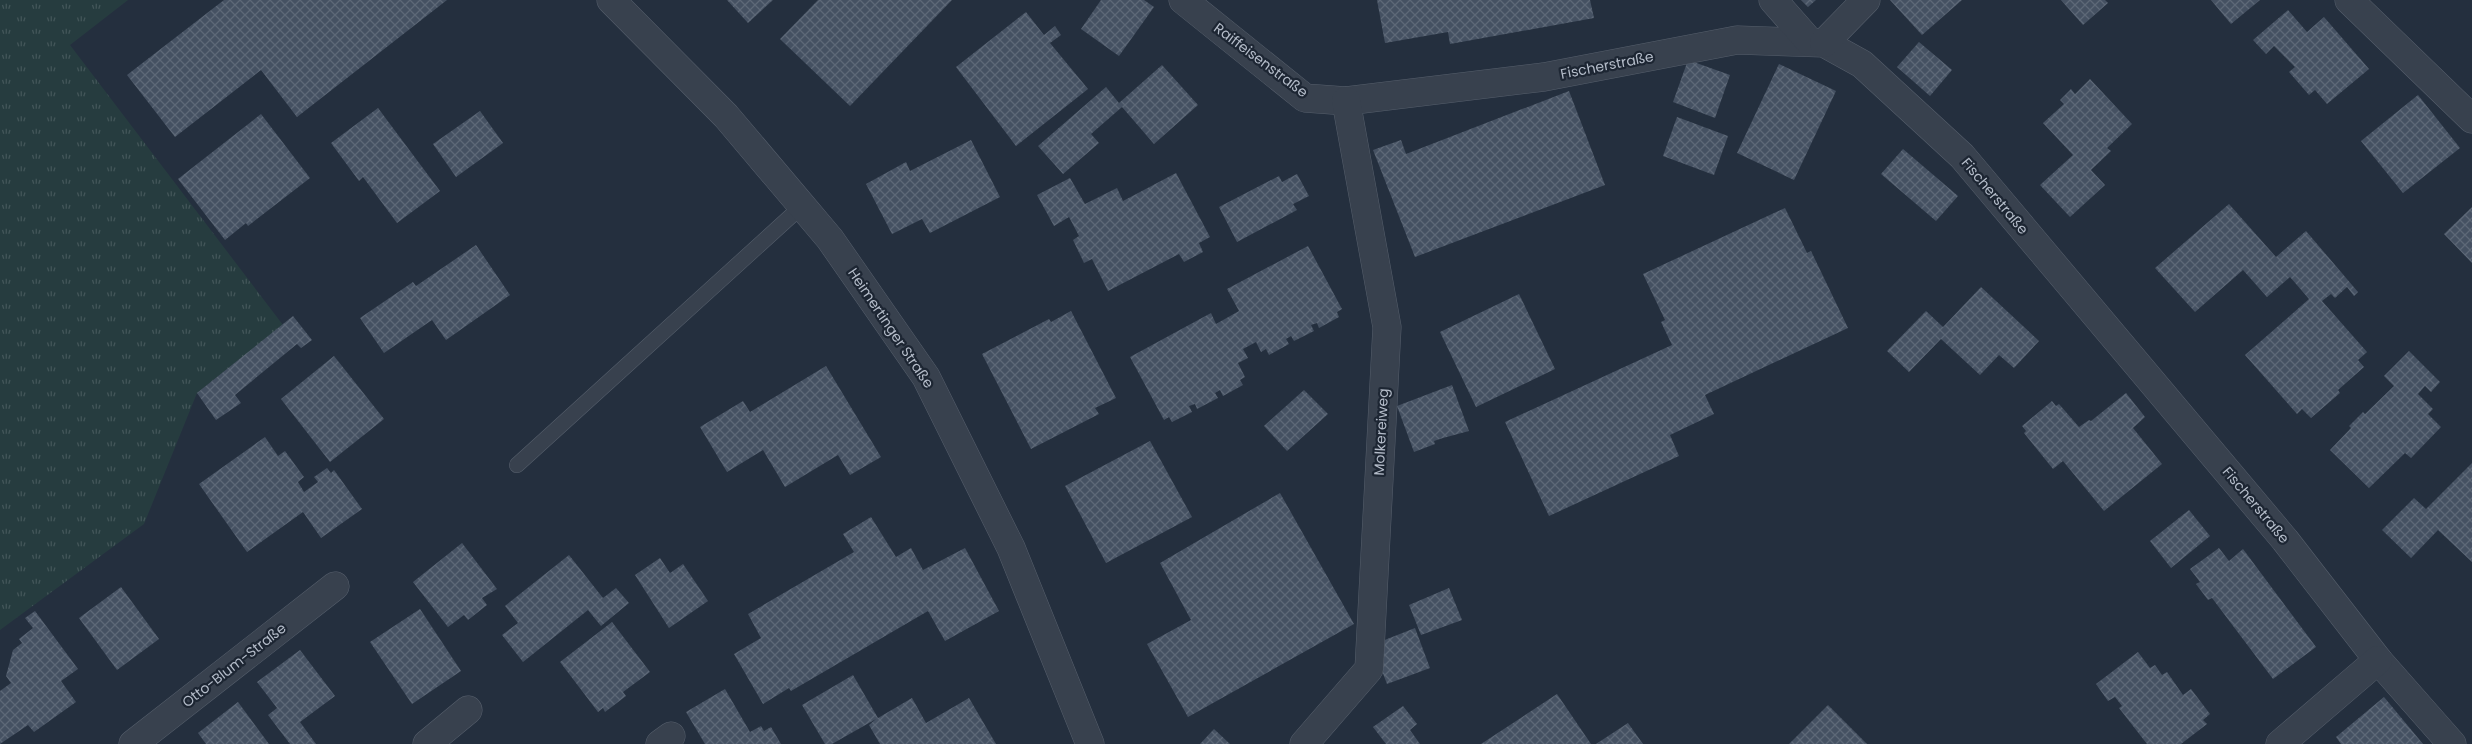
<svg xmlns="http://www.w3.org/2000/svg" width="2472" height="744" viewBox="0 0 2472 744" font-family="Poppins,sans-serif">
<defs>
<pattern id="grass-tufts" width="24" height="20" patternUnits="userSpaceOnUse" patternTransform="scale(1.25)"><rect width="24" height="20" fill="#263c3f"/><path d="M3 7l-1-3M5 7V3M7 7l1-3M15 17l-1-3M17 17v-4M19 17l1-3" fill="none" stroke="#435659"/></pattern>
<pattern id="building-cross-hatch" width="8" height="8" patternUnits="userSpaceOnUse" patternTransform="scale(1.25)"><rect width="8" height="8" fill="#455162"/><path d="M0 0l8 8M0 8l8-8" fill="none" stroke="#5d6877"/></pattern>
</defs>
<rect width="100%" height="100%" fill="#242f3e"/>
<path fill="url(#grass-tufts)" d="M0 0H128L70 45 283 325 197 393 144 524 0 630Z"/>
<g fill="url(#building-cross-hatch)">
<path d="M224 0H447L297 117 261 70 175 137 127 75Z"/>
<path d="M727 0H773L748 23Z"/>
<path d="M818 0H952L850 106 780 39Z"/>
<path d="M1101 0H1144L1154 7 1119 56 1081 29Z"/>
<path d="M1377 0H1590L1594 18 1450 44 1448 32 1385 43Z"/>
<path d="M1801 0H1816L1808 7Z"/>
<path d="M1890 0H1962L1922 35Z"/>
<path d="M2061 0H2105L2108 3 2083 25Z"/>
<path d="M2211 0H2260L2231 24Z"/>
<path d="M2288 10 2307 32 2324 17 2369 69 2327 104 2315 90 2309 95 2289 72 2295 67 2274 46 2266 54 2253 40Z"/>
<path d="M1026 12 1044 35 1055 26 1061 35 1050 43 1088 89 1016 146 956 67Z"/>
<path d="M1919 42 1952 70 1930 96 1897 67Z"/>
<path d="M1688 60 1730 75 1715 118 1673 102Z"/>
<path d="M1779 64 1836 91 1794 180 1737 153Z"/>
<path d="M1162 65 1198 105 1154 144 1122 107 1091 134 1099 143 1063 174 1038 146 1106 87 1119 103Z"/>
<path d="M2090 79 2132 124 2107 148 2111 151 2091 170 2105 185 2070 217 2040 185 2073 155 2043 123 2064 104 2060 100 2071 89 2075 94Z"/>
<path d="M1569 91 1605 185 1415 257 1373 150 1401 140 1406 154Z"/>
<path d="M2418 95 2460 148 2403 193 2361 141Z"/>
<path d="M378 108 440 191 397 223 363 177 359 181 331 143Z"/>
<path d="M480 111 503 143 456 177 433 144Z"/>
<path d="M261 114 310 178 248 226 246 223 225 240 178 179Z"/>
<path d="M1677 117 1728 136 1714 175 1663 156Z"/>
<path d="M971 140 1000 197 930 233 922 219 892 234 866 184 906 162 910 171Z"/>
<path d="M1903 149 1958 196 1936 221 1881 174Z"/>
<path d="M1176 173 1210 237 1199 243 1203 252 1184 262 1179 254 1108 291 1092 259 1084 263 1073 240 1079 236 1069 217 1054 226 1037 195 1070 178 1085 204 1117 188 1123 201Z"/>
<path d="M1297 174 1309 196 1293 204 1297 210 1237 242 1219 207 1279 176 1282 182Z"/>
<path d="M2229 204 2276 257 2306 231 2358 292 2354 296 2347 287 2335 298 2331 294 2322 301 2367 352 2358 360 2364 367 2338 390 2340 393 2311 418 2302 409 2297 414 2245 355 2309 299 2290 277 2267 297 2243 270 2195 312 2155 268Z"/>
<path d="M2472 207V263L2444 234Z"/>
<path d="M1785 208 1807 253 1811 251 1848 328 1705 395 1714 414 1670 435 1679 456 1549 516 1505 422 1672 345 1661 322 1665 320 1643 274Z"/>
<path d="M476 245 510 295 446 340 432 320 384 353 360 318 413 282 416 286Z"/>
<path d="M1308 246 1342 309 1337 312 1339 317 1319 328 1317 323 1311 325 1314 331 1294 341 1291 336 1286 339 1289 344 1269 355 1266 349 1261 352 1256 342 1243 349 1248 358 1238 363 1245 377 1240 380 1243 385 1223 396 1220 390 1215 393 1218 398 1197 409 1195 404 1189 406 1192 412 1172 422 1169 417 1164 420 1130 357 1211 313 1216 324 1239 311 1227 289Z"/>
<path d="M1981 287 2039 341 2014 368 1999 355 1980 375 1941 339 1909 372 1887 351 1926 311 1943 327Z"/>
<path d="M1519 294 1555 369 1476 407 1440 332Z"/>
<path d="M1071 311 1116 398 1095 408 1099 414 1031 449 982 354 1049 319 1051 322Z"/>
<path d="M293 316 312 340 301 348 297 344 235 395 241 403 216 420 197 393Z"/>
<path d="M2409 351 2440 382 2431 392 2425 386 2418 394 2433 409 2428 414 2441 427 2411 458 2405 453 2369 488 2330 450 2351 428 2349 426 2363 412 2365 414 2394 386 2384 376Z"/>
<path d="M334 356 384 419 330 462 281 399Z"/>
<path d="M826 366 881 457 850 475 838 455 785 487 763 450 727 472 700 427 743 401 750 412Z"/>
<path d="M1452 385 1469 431 1443 438 1434 441 1435 444 1414 452 1397 406Z"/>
<path d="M1304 390 1328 414 1287 451 1264 426Z"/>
<path d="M2126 393 2145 417 2133 428 2162 464 2104 511 2063 461 2053 469 2024 433 2026 431 2022 426 2052 401 2056 406 2059 404 2079 427 2089 420 2091 421Z"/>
<path d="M265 437 278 456 285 451 304 477 298 482 304 492 318 482 314 477 327 468 331 473 334 470 362 509 321 538 303 512 247 552 199 484Z"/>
<path d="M1150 441 1192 517 1106 563 1065 486Z"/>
<path d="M2472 463V562L2438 530 2411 558 2382 530 2414 498 2426 509Z"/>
<path d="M1280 493 1354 624 1188 717 1147 644 1191 620 1160 563Z"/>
<path d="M2189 510 2210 536 2171 568 2150 541Z"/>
<path d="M871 517 896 557 911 548 923 570 965 548 999 611 945 641 928 611 791 691 789 688 763 704 734 654 761 638 748 614 854 552 843 534Z"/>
<path d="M462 543 497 589 482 598 487 605 468 620 464 615 448 627 413 582Z"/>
<path d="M2219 548 2229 561 2243 549 2316 647 2273 679 2212 598 2208 600 2196 584 2200 582 2190 569Z"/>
<path d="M569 555 603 598 616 588 629 603 601 626 588 610 523 662 502 635 518 623 505 606Z"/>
<path d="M660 558 670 573 683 564 708 601 669 628 635 575Z"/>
<path d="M121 587 159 639 117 670 79 618Z"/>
<path d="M1449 588 1462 620 1421 635 1409 605Z"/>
<path d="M420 609 461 671 412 704 370 642Z"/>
<path d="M35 611 78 669 61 681 76 702 34 732 28 725 0 744V691L11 683 6 676 13 650 22 643 19 639 33 628 25 618Z"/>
<path d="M612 622 650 672 623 692 626 696 605 712 603 708 598 712 560 662Z"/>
<path d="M1415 628 1430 668 1387 684 1372 645Z"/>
<path d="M300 650 335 696 300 722 316 744H290L268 715 277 708 257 682Z"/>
<path d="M2138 652 2150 668 2155 665 2162 675 2167 672 2183 695 2191 689 2210 714 2203 720 2207 724 2181 744H2147L2119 708 2122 706 2115 697 2108 701 2096 684Z"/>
<path d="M853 675 878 718 912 698 926 723 969 698 996 744H880L869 725 876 719 832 744H825L802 705Z"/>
<path d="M725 689 750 732 761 726 764 731 771 727 781 744H705L686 712Z"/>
<path d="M1557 694 1591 744H1481Z"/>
<path d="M2384 697 2423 744H2341L2336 737Z"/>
<path d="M238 702 269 744H206L198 733Z"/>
<path d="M1828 705 1867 744H1789Z"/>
<path d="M1403 706 1417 724 1410 730 1420 744H1386L1373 727Z"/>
<path d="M1628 723 1643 744H1596Z"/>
<path d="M1214 729 1230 744H1200Z"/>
</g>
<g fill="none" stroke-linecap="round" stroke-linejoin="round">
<g stroke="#565f6c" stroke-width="16">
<path id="service" d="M517 465 802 206"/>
</g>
<g stroke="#565f6c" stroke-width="29">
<g id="minor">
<path d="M1183 0 1305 98 1346 101 1544 77 1737 40 1824 43 1862 64 1962 156 2285 540 2378 660 2452 744"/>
<path d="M1773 0 1810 42"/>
<path d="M2349 0 2472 119"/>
<path d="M1824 43 1866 0"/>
<path d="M133 744 335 586"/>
<path d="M427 744 468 710"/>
<path d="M660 744 671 736"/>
<path d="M1304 744 1369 669 1387 327 1346 101"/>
<path d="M2280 744 2378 660"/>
</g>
</g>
<g stroke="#565f6c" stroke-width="29">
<path id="tertiary" d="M611 0 726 116 830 239 926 377 1011 548 1090 744"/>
</g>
<use href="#service" stroke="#38414e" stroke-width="15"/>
<use href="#minor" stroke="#38414e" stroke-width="28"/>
<use href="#tertiary" stroke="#38414e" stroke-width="28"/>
</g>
<g text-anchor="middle" stroke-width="4.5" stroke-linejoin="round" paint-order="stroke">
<g font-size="14" fill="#b4bcc9" stroke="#1d2633">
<text transform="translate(1261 60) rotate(37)" y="5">Raiffeisenstraße</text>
<text transform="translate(1607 65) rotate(-11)" y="5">Fischerstraße</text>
<text transform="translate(1995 196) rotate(50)" y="5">Fischerstraße</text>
<text transform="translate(891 328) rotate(56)" y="5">Heimertinger Straße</text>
<text transform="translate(1381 432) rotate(-87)" y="5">Molkereiweg</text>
<text transform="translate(2256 505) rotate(50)" y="5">Fischerstraße</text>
<text transform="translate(234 665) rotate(-38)" y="5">Otto-Blum-Straße</text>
</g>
</g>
</svg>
